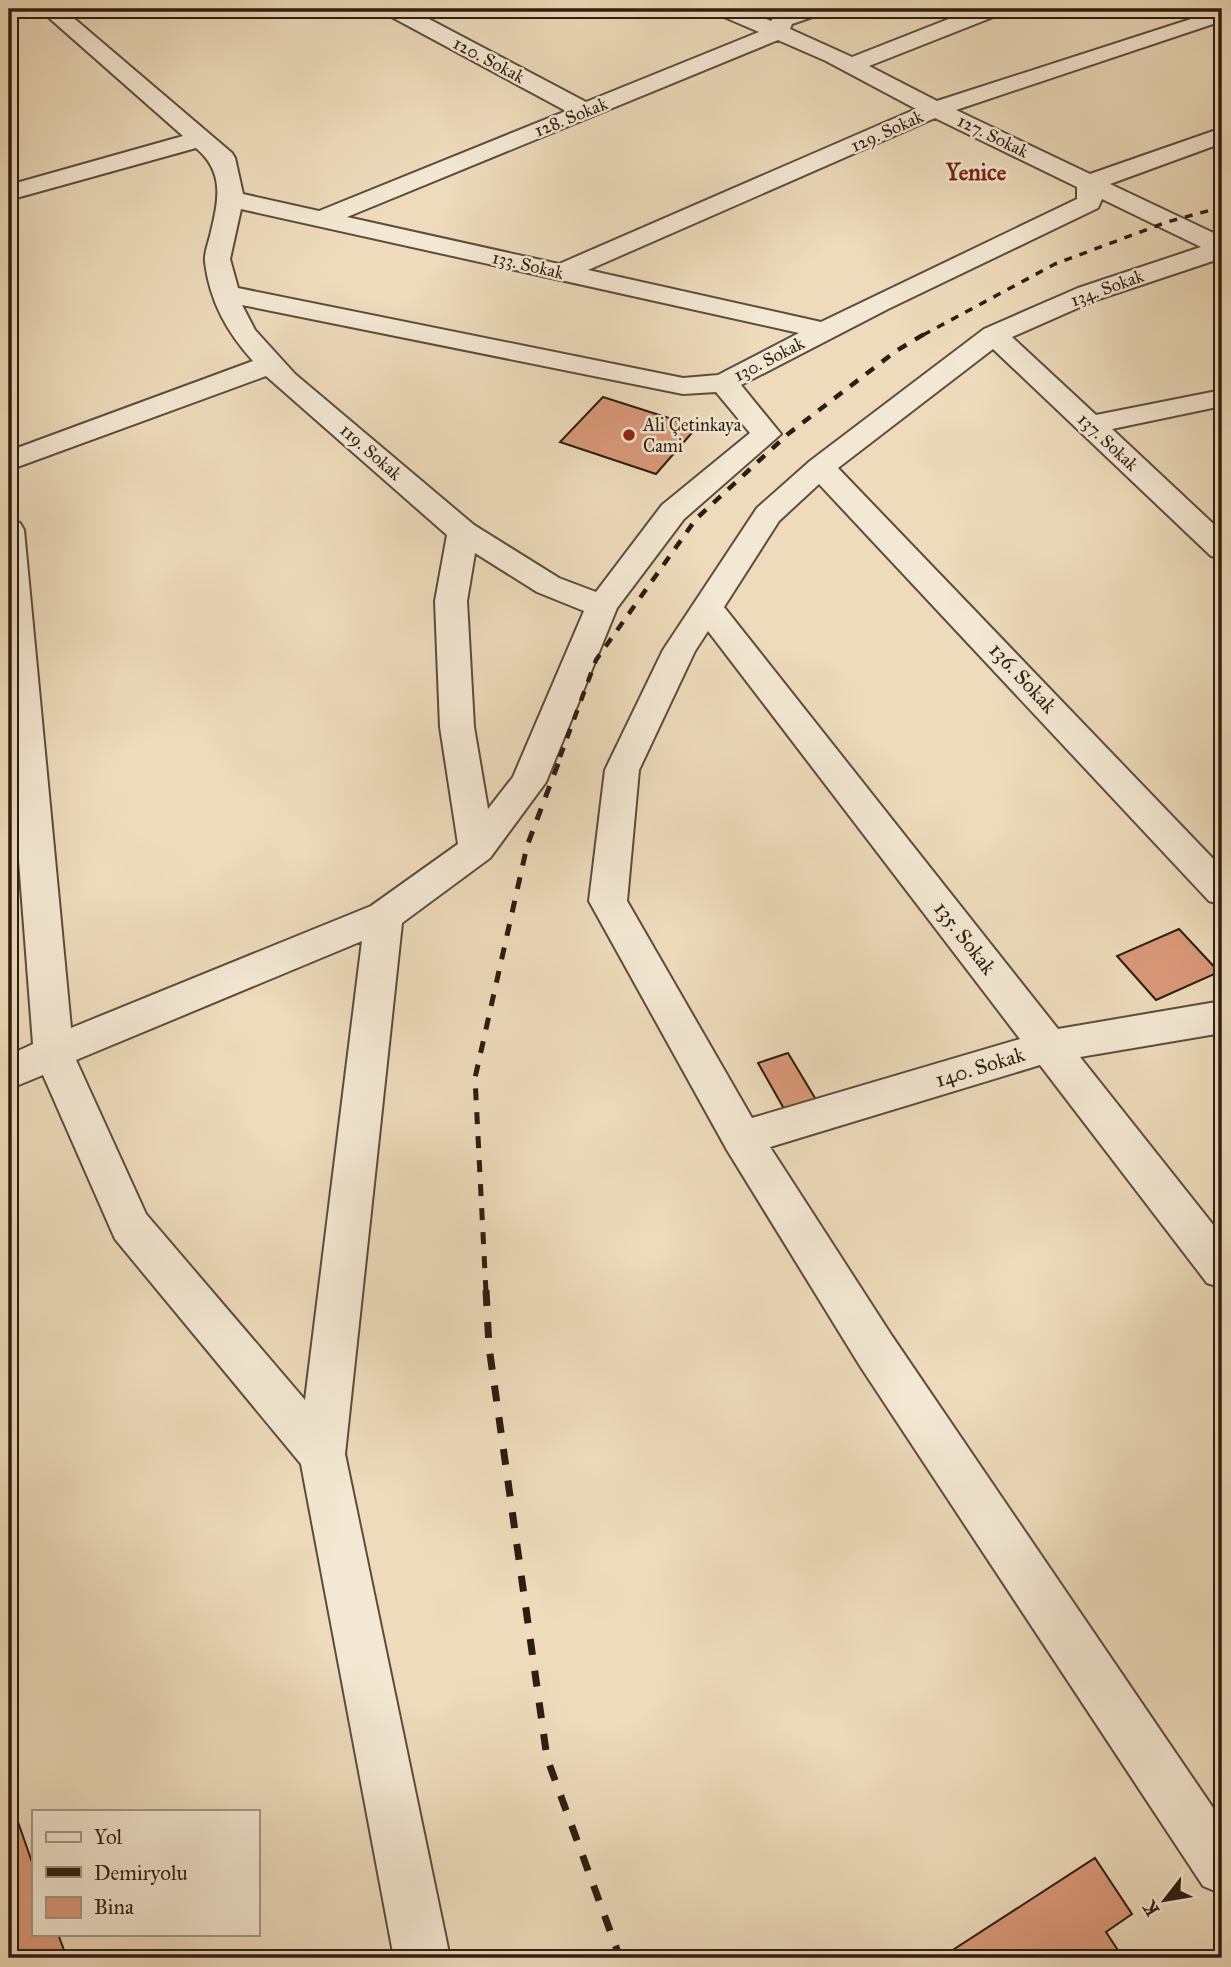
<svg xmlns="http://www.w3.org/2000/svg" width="1231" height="1967" viewBox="0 0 1231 1967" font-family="'IM FELL Great Primer',serif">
<rect width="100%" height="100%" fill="#eddbbb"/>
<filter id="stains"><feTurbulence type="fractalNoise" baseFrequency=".00286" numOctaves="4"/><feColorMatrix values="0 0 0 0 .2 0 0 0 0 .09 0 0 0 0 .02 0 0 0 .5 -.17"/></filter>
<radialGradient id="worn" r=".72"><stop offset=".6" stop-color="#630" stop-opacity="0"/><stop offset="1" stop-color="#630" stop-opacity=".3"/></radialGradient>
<g fill="#da9979" stroke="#2c1d11" stroke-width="2">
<path d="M603 397 697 427 656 474 560 442Z"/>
<path d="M1179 929 1219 972 1156 1000 1117 956Z"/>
<path d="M788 1053 818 1103 787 1114 758 1063Z"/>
<path d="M18 1822 33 1865V1934H58L67 1958H9V1828Z"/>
<path d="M1095 1858 1132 1914 1106 1932 1123 1958H947L945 1955Z"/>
</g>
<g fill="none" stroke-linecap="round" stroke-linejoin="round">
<g stroke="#5c4c3c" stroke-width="4">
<path id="minor" d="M39 9H63L232 153 235 158 243 194 319 211 566 111 386 14 383 9H410L586 102 759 32 717 14 714 9H743L771 21C781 5 807 9 824 9L821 14 792 24 790 29 852 57 974 9H1004L1001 14 869 66 937 101 1222 9V21L956 110 1090 174 1222 128V143L1110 184 1222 237V258L1096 300 1012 337 1096 415 1222 390V406L1112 429 1222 532V559L1211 556 993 349 838 468 1222 868V905L1209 901 819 484 779 521 724 607 1058 1029 1222 1001V1033L1080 1057 1222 1236V1288L1207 1283 1040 1065 770 1147 892 1336 1222 1821V1894L1203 1886 860 1366 727 1150 589 901 605 770 663 650 757 508 810 461 984 329 1078 288 1201 247 1102 199 1098 208 888 309 741 385 781 434 684 519 617 608 546 782 490 858 402 923 345 1454 450 1958H394L301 1464 115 1239 43 1075 9 1089V1055L33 1044 9 730V520L20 523 24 530 71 1028 371 906 458 844 440 727 435 601 447 535 266 376 9 470V451L253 361C227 332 210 302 205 262 204 254 208 244 210 236 218 202 226 173 196 148L9 200V185L183 136ZM778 40 826 61 916 109 559 264 347 217ZM935 118 1077 187V199L821 322 588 270ZM241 209 799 333 718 375 683 378 238 288 230 259ZM242 305 683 394 716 392 750 433 662 505 596 592 559 578 474 525 295 374 255 330ZM475 553 537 592 584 611 513 777 488 809 474 727 467 601ZM708 631 1020 1039 752 1118 627 901 639 770 695 651ZM362 941 305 1400 146 1214 76 1060Z"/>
</g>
<use href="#minor" fill="#f3e8d3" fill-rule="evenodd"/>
<path stroke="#2c1d11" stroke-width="3.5" stroke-dasharray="8 8" stroke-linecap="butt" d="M923 335 1055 264 1167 222 1222 207"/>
<path stroke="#2c1d11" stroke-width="4.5" stroke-dasharray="10 10" stroke-linecap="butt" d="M560 757 596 660 696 519 788 434 896 351 926 333"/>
<path stroke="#2c1d11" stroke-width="5" stroke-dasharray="12 12" stroke-linecap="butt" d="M486 1292 475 1078 527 846 561 756"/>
<path stroke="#2c1d11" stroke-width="7" stroke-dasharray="16 16" stroke-linecap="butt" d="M486 1290 489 1347 547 1758 620 1958"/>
</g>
<circle fill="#8f2418" stroke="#f3e8d3" stroke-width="2.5" cx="629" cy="435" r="7"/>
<g text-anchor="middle" stroke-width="5" stroke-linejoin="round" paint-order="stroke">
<g font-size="18" fill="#2c1d11" stroke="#f3e8d3">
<text transform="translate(489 60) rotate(28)" y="6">120. Sokak</text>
<text transform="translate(571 117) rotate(-22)" y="6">128. Sokak</text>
<text transform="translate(887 131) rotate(-24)" y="6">129. Sokak</text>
<text transform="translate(993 136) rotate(26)" y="6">127. Sokak</text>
<text transform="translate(528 265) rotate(13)" y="6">133. Sokak</text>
<text transform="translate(1107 288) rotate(-20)" y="6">134. Sokak</text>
<text transform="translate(769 359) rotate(-27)" y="6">130. Sokak</text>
<text transform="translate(1108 442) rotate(43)" y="6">137. Sokak</text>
<text transform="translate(371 452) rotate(41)" y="6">119. Sokak</text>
</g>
<g font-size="18" fill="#2c1d11" stroke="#f3e8d3" text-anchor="start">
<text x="643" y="431">Ali Çetinkaya<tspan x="643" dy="21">Cami</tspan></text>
</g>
<g font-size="21" fill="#2c1d11" stroke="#f3e8d3">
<text transform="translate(1023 678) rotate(47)" y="7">136. Sokak</text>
<text transform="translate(965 938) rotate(52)" y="7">135. Sokak</text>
<text transform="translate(980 1067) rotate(-17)" y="7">140. Sokak</text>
</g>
<g font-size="23" font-weight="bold" fill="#7a1f14" stroke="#f3e8d3">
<text x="976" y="180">Yenice</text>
</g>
</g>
<rect width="1231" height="1967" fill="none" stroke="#eddbbb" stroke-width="35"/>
<rect x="10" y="10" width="1210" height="1946" fill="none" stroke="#2c1d11" stroke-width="3.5"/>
<rect x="18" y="18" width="1196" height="1932" fill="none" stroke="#2c1d11" stroke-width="2"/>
<rect x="32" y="1810" width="228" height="126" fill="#f3e8d3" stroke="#a39785" stroke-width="2"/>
<rect x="46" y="1832" width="35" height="10" fill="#f3e8d3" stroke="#a39785" stroke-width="2"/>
<text x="94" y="1844" font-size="21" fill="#2c1d11">Yol</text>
<rect x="46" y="1867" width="35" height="10" fill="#2c1d11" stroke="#a39785" stroke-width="2"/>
<text x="94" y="1880" font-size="21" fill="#2c1d11">Demiryolu</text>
<rect x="46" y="1897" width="35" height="21" fill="#da9979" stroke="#a39785" stroke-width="2"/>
<text x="94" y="1914" font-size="21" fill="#2c1d11">Bina</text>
<g transform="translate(1165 1900) rotate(239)" stroke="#f3e8d3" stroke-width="5" paint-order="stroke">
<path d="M0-5L12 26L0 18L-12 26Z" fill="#2c1d11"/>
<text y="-10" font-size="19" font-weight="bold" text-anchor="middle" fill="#2c1d11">K</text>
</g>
<rect width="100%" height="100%" filter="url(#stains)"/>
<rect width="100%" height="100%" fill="url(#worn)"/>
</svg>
